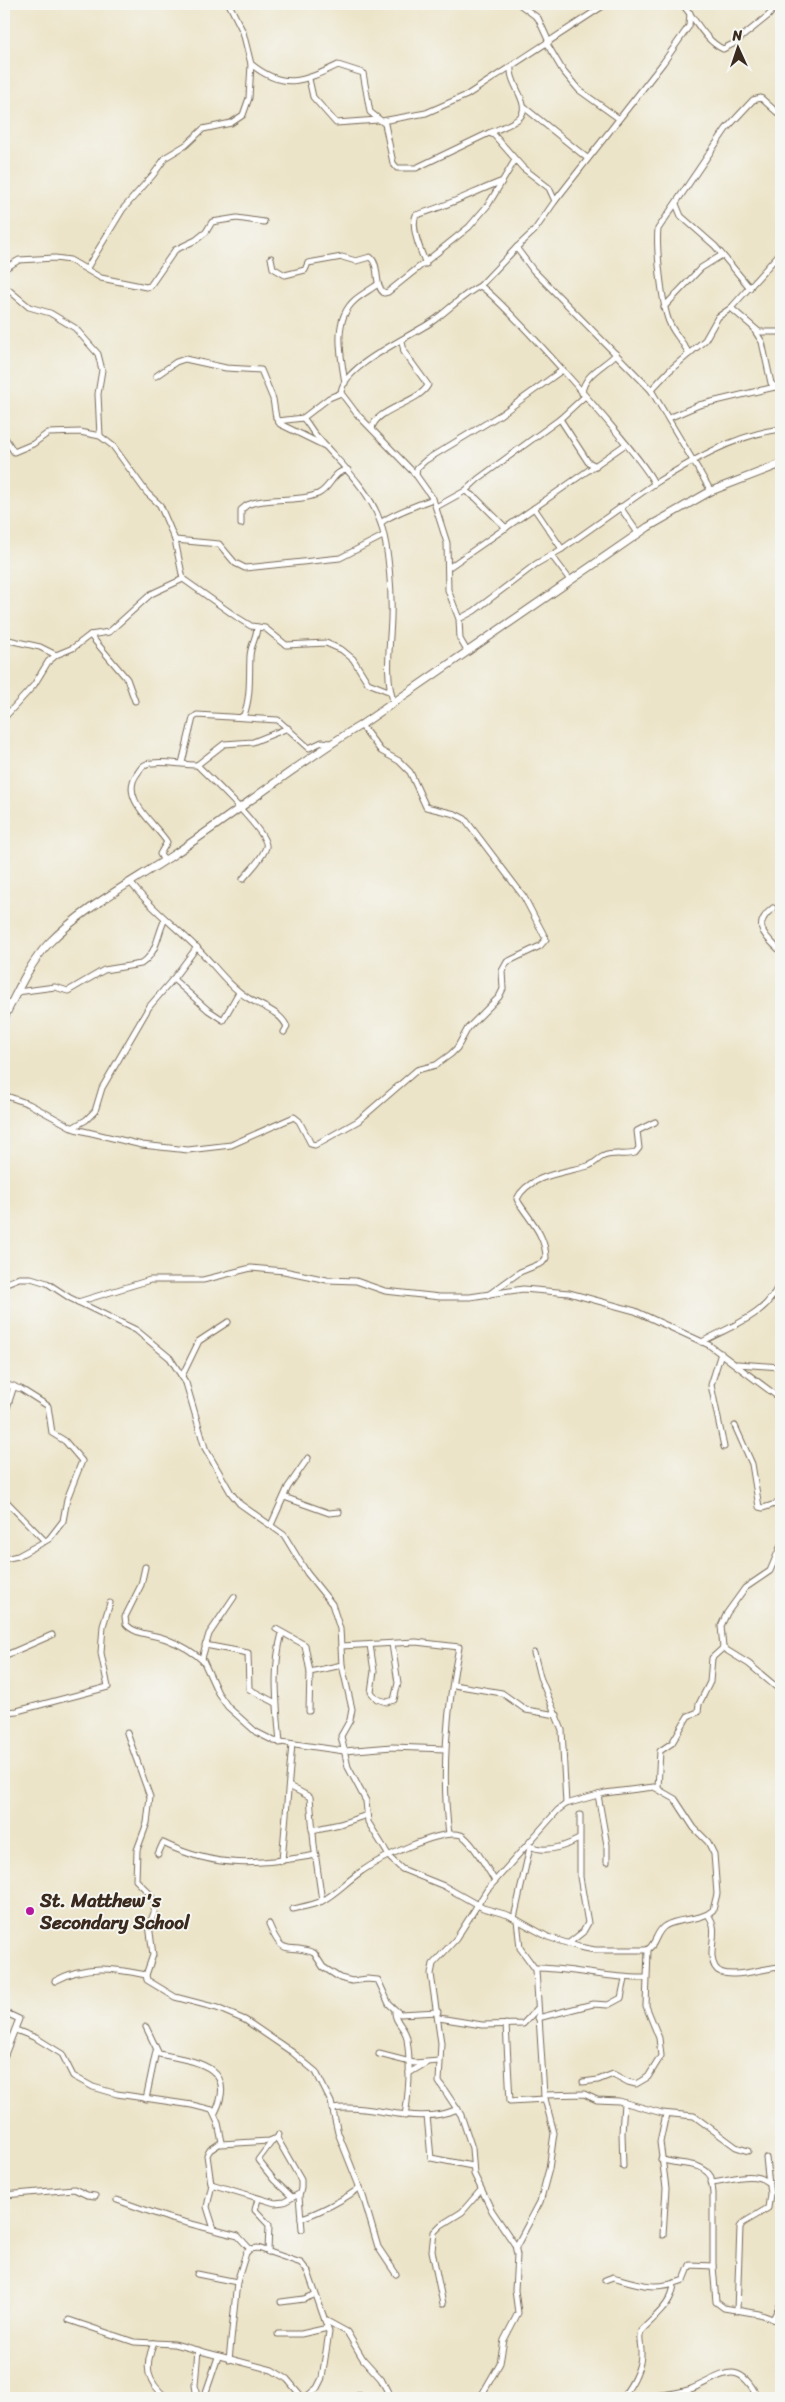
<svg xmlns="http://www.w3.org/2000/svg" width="785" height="2402" viewBox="0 0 785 2402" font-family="Sriracha,sans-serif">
<rect width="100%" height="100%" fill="#f6f6f2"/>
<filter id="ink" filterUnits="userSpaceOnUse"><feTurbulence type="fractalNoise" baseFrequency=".02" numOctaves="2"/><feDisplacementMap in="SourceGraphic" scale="10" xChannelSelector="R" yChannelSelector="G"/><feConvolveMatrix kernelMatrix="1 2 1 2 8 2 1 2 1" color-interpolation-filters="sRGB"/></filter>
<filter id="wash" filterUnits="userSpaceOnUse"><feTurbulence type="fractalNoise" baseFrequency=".0096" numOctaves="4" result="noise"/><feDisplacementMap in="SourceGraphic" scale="20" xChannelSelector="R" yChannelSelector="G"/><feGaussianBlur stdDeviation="1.12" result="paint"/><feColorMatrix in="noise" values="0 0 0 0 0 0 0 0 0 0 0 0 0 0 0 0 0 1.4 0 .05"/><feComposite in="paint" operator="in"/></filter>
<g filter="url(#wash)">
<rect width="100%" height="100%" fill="#ece4c8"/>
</g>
<g filter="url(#ink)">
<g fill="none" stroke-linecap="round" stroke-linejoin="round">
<g stroke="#796b5a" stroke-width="7">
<g id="minor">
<path d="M229 4 243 32 251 64C284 91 304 81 338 65L363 73 370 112 385 124 393 163 397 168H416L489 133 494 135 523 168 549 188 555 201 534 231 517 247 518 250 533 270 651 390 711 491"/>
<path d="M519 4 538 18 549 42"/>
<path d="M682 4C695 18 705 41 723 49L733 44 769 15 773 10 767 4"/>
<path d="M773 10 780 4"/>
<path d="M547 44 563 71 579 90 618 118"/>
<path d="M309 79 313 97 336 123 378 120"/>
<path d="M525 108 587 158"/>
<path d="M382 121 426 113 467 95 606 4"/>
<path d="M489 133C499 129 510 125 518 119 534 106 509 85 511 68"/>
<path d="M555 201 663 63 689 26 690 13"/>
<path d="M676 204 681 216 715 246 750 288"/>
<path d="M271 258 273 268 285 275 305 270 308 263 342 257 356 261 370 257C381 266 373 284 384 293L388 292 469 227 488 205 515 160"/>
<path d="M426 264C421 252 410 227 416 215 445 207 472 193 500 182"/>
<path d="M87 268 123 209 153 175 166 157 186 145 203 129 231 123 243 115 249 98 251 64"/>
<path d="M4 269 19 260 55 258 70 260 101 278 146 287 150 286 175 250 196 240 206 232 212 222 237 218 264 222"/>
<path d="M4 286 29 307 50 313 75 328 98 354 102 370 98 394 100 436 113 446 147 493 160 505 175 540 183 579 238 618 251 626 265 628 286 645 326 643 342 650 353 659 368 683 391 692"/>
<path d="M480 286 517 247"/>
<path d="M664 307 701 268 722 255"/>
<path d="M731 308 759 332H781"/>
<path d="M755 331 762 342 771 383 775 387 781 384"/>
<path d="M689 354C684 343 675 335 670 324 662 308 656 247 658 229L726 129 753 100 761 98 781 116"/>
<path d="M156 376 176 362 185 359 226 368 261 370 273 399 276 418 280 424 325 446"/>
<path d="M345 383C341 356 332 320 355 300 362 294 370 290 378 284"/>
<path d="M651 390 669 371 705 340 718 317 731 308 781 252"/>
<path d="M341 393 329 398 303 418C308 423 310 428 314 433 338 462 369 487 381 524 389 550 392 591 391 618 390 647 385 673 393 701"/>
<path d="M582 393C584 374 605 366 616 354"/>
<path d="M669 418 699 405 775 387"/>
<path d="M560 419 588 462 596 466"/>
<path d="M278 421 303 418"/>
<path d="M372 429C374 409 419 403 428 385L404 352 402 341"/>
<path d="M4 436 14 452 33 444 48 433 80 432 100 436"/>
<path d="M416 475 417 468 426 460 500 415 561 371"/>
<path d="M654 484C693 460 735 435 781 429"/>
<path d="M465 491 476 498 506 528"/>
<path d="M436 507 465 491 478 479 560 419 584 397"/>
<path d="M620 507 638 533"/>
<path d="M534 508 562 549"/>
<path d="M381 523C388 516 422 503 433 499"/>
<path d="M241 524V510L247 505C269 496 296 503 318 494 331 488 333 470 348 470"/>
<path d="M175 540 219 544 235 563 245 568 340 558 383 536"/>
<path d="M552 556 570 580"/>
<path d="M448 568 626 444"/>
<path d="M459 619 474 611 536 564 562 549 654 484C651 466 500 296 480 286 463 294 449 310 433 321 412 336 342 366 341 393L357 414 416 475 433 499 447 543 448 590 459 619 460 639 467 651"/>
<path d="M90 635 127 679 135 701"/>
<path d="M4 639 40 647 56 655"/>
<path d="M241 717 244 715C251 696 249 676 250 657 250 646 257 637 257 627"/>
<path d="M4 718 34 685 48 662 56 655 73 648 90 635 109 632 151 594 183 579"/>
<path d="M182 763 193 718 197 715 278 720 309 748 322 742 330 743"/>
<path d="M197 765C208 776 270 834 266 847 263 858 250 870 243 879"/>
<path d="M164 861 160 854 167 842C155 823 119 798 137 774 141 768 144 763 152 763 167 761 182 765 197 765L224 744 253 742 288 728"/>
<path d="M130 882C149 907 174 925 196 947 213 963 228 986 248 998 262 1007 281 1012 287 1027L284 1032"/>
<path d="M773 908C750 926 766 936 781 952"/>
<path d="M173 979 208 1010 223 1020 239 992"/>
<path d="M17 992 55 987 68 991 104 970 141 964C158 952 157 935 165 919"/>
<path d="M4 1095 29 1104 75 1129 142 1145 188 1150 231 1145 294 1117 299 1121 311 1144 315 1145 358 1121 417 1070 436 1065 451 1054 457 1048 468 1028 499 997 503 989 502 971 507 962 540 946 546 939 524 897 465 819 455 814 426 807 410 772 399 761 381 751 361 725"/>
<path d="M72 1128 86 1120 95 1111 102 1088 149 1007 173 979 197 947"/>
<path d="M4 1284 19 1278H31L47 1283 70 1298 136 1330 170 1358 186 1383 205 1448 231 1493 240 1504 284 1535 307 1573 332 1604 340 1629 342 1665 352 1709 350 1720 341 1736 348 1767 366 1801 368 1822 391 1859 402 1869 444 1886 483 1908 508 1915 548 1937 579 1947 595 1950H646C656 1947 655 1932 665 1926 679 1917 700 1922 713 1910L717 1894 714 1854 708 1842 694 1828 675 1799 654 1787 605 1793 566 1804 558 1810 487 1890 456 1939 433 1964 431 1974 441 2043 439 2082 461 2115 472 2148 474 2174 492 2211 515 2245 517 2255 515 2290 518 2313 504 2340 500 2363 480 2398"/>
<path d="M488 1295 520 1272 542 1263 546 1258C546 1236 530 1220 519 1203L517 1199C528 1175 567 1172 588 1166 595 1164 598 1158 604 1156 614 1152 625 1156 635 1153L639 1148 637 1131 655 1122"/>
<path d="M78 1302 150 1280H203L251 1268 284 1271 327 1280 356 1281 385 1291 440 1297H470L523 1289 569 1293 635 1311 709 1345 781 1399"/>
<path d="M702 1342C732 1325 771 1315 781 1278"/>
<path d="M721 1353 711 1385 724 1447"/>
<path d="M737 1364 781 1367"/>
<path d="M182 1376 199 1341 228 1322"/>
<path d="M4 1384 21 1389 48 1406 52 1433 65 1441 82 1461 67 1499 63 1521 49 1539 18 1556 4 1559"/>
<path d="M4 1417 14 1386"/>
<path d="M735 1426 752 1464 759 1507 763 1508 781 1502"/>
<path d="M284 1497 329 1513 339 1512"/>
<path d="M4 1499 45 1541"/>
<path d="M271 1525 288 1487 308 1458"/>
<path d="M145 1567 141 1585 125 1617 126 1624C135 1635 153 1634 166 1639 179 1644 193 1651 203 1661"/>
<path d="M234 1597 209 1634 202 1658 218 1693 228 1707 256 1732 274 1741 344 1751 392 1747 445 1749"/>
<path d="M276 1629 305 1645 310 1672"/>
<path d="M205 1645 248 1653 249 1689 276 1703"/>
<path d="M370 1645 374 1671 371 1692 377 1699 387 1702 394 1700 398 1683 392 1644"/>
<path d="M341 1646 416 1642 459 1647C447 1706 441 1775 449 1834"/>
<path d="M723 1648 749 1664 781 1691"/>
<path d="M534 1653 540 1677 562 1730 566 1804"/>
<path d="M4 1656 52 1635"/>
<path d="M454 1685 502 1693 526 1710 557 1715"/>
<path d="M309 1711 310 1672 342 1665"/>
<path d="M4 1712 17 1711 108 1687 101 1653 103 1626 110 1603"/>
<path d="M127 1733 150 1797 147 1823 137 1850 136 1880 150 1894 155 1903 154 1913 149 1925 153 1955 146 1975 147 1980 175 1997 217 2008 245 2020 292 2052 316 2072 331 2102 338 2133 363 2196 378 2247 396 2274"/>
<path d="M280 1743C277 1705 272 1670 282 1633"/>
<path d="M289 1786 310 1797 314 1845 322 1901"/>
<path d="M658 1788 660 1751 672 1743 688 1716 698 1712 699 1704 710 1682 712 1658 723 1648 721 1626 727 1613 745 1588 770 1571 781 1545"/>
<path d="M598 1795 607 1845V1862"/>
<path d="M312 1830 340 1824 367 1815"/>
<path d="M528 1845C544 1854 564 1847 579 1839"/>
<path d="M158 1854 163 1843C217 1869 258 1865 316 1855"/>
<path d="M282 1861 292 1744"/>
<path d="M293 1909C302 1907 314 1905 322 1901 337 1893 348 1880 362 1871 379 1859 441 1828 461 1835 472 1840 488 1870 495 1881"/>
<path d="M708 1915C721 1930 706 1951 715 1967 724 1983 765 1967 781 1967"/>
<path d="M514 1918 530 1847"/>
<path d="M269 1924C284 1960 286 1942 314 1953L323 1967 340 1978 352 1981 367 1979 378 1980 389 2004 400 2014 438 2012"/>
<path d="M569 1943 583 1932 588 1923 580 1877V1815"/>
<path d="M535 1968C573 1968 608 1979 646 1978"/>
<path d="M55 1981C86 1964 113 1968 146 1975"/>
<path d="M395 2011C394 2022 406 2028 407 2039 411 2064 409 2091 405 2116"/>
<path d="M4 2012 19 2019 4 2057"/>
<path d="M439 2018 482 2025 523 2024 537 2009"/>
<path d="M538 2018 593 2004 608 2005 621 1998 625 1979"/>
<path d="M506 2024 510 2101 545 2099"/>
<path d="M146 2027 159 2054C193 2061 239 2065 215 2113"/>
<path d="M16 2030 36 2038 62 2054 73 2076 93 2087 117 2094 192 2105 212 2110 218 2123 222 2142 210 2150 207 2155 211 2184 275 2203 284 2202 299 2194"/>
<path d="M379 2054 414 2063 439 2061"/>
<path d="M409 2073 426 2063"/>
<path d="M583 2082 598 2080 613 2074 628 2082 636 2084 648 2077 661 2056 659 2038 646 2006 648 1950"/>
<path d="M544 2095 584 2094 597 2100 619 2101 662 2113 694 2116 736 2147 748 2151"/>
<path d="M146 2099 156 2051"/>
<path d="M332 2109C376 2103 414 2127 458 2109"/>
<path d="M427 2116 431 2158 472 2166"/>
<path d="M277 2138 301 2180V2188L299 2197 302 2229"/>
<path d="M273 2140 258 2160 274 2180 292 2197"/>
<path d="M221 2144 269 2141 277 2138 279 2134"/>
<path d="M661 2159C677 2166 701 2160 711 2177L713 2193V2266L716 2302 724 2308 759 2314 781 2322"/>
<path d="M623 2166 622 2133 624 2103"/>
<path d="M711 2182C727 2181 754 2170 767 2182"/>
<path d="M212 2184 207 2207 214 2229"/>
<path d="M4 2195 74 2189 87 2195 95 2196"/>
<path d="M258 2199 255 2210 269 2225 268 2252"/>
<path d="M117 2200 168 2218 238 2236 250 2249"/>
<path d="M301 2218C316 2214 348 2198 360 2187"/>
<path d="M663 2235 666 2188 660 2142 666 2114"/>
<path d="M516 2247 540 2202 549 2169 554 2133 544 2095 536 1970 520 1948 517 1920"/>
<path d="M197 2274 237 2282"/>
<path d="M605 2280 613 2277C641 2285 655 2291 684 2280L690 2265 713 2266"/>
<path d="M281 2302 304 2299 314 2295"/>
<path d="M443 2304 432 2251 434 2232 441 2225 462 2212 481 2190"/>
<path d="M737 2311 740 2227 743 2223 768 2208 770 2194 766 2158"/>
<path d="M773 2319 781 2303"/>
<path d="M69 2320 134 2342 174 2344 272 2370 287 2379 303 2398"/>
<path d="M325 2320 347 2332 363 2359 381 2379 391 2398"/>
<path d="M278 2334H301L328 2328"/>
<path d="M154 2343C144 2367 146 2381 167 2398"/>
<path d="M229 2360 237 2282 246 2253 250 2249 258 2248 301 2263 308 2272 329 2332 322 2378 317 2388 305 2398"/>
<path d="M359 2395V2398"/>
<path d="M197 2398 195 2385 198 2350"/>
<path d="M204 2398 218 2357"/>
<path d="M622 2398C631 2386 642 2367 641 2351 641 2344 638 2338 641 2331 655 2316 673 2304 674 2283"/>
<path d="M637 2398C655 2395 675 2395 691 2389 723 2376 738 2357 758 2398"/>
</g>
</g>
<g stroke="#796b5a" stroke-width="9">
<path id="secondary" d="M4 1018C17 992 29 964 49 943 84 907 131 883 173 855 236 813 296 764 361 725L648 527 711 491 781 464"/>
</g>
<use href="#minor" stroke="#fff" stroke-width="5"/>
<use href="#secondary" stroke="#fff" stroke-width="7"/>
</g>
</g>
<circle fill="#b5179e" stroke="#f6f6f2" stroke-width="2" cx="30" cy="1911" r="5"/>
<g text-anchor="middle" stroke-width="4" stroke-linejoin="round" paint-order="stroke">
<g font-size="19" font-weight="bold" fill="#3b2a1e" stroke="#f6f6f2" text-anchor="start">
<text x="40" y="1907">St. Matthew's<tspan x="40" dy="22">Secondary School</tspan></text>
</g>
</g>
<rect width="785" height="2402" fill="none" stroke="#f6f6f2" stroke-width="20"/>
<g transform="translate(738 48) rotate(357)" stroke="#f6f6f2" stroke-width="4" paint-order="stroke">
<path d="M0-4L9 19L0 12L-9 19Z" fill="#3b2a1e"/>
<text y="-8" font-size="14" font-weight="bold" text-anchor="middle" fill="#3b2a1e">N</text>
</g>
</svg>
